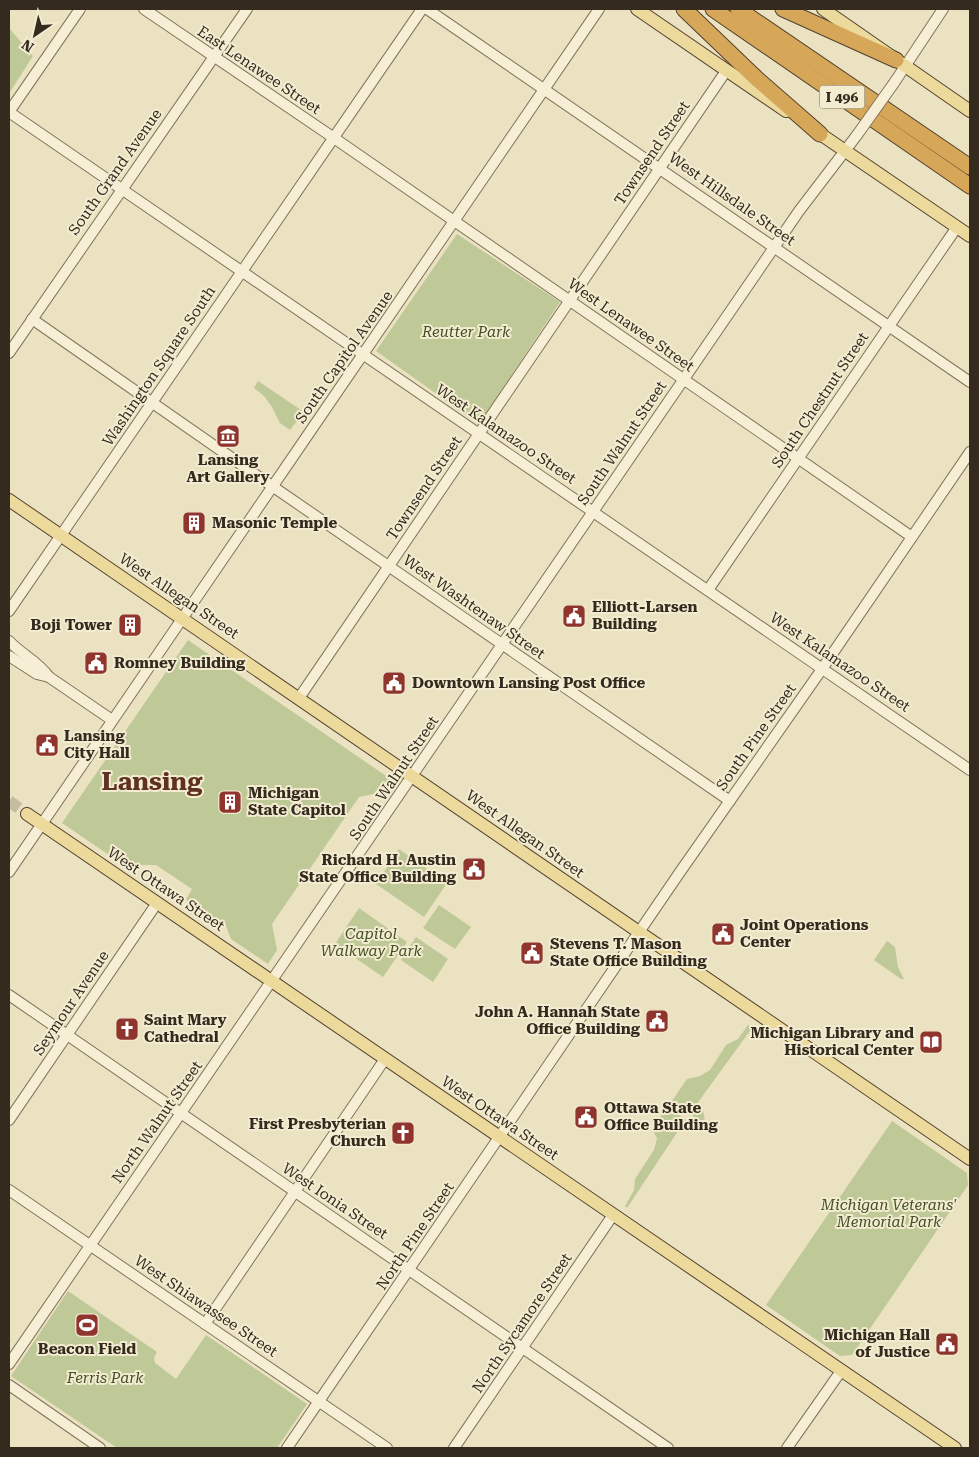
<svg xmlns="http://www.w3.org/2000/svg" width="979" height="1457" viewBox="0 0 979 1457" font-family="'Roboto Serif',serif">
<rect width="100%" height="100%" fill="#ebe2c2"/>
<g fill="#bfc897">
<path d="M9 28 33 56 10 92H9Z"/>
<path d="M457 234 560 302 479 424 376 351Z"/>
<path d="M258 381 304 412 290 430 280 423 272 407 264 396 254 388Z"/>
<path d="M188 640 392 780 383 792 359 797 272 924 277 950 268 964 231 939 226 926 186 900 192 889 156 865H139L134 872 62 823Z"/>
<path d="M399 849 447 883 424 917 376 884Z"/>
<path d="M439 905 471 927 455 949 423 928Z"/>
<path d="M359 908 407 942 383 977 335 944Z"/>
<path d="M416 937 448 959 433 982 401 960Z"/>
<path d="M887 941 895 947 898 967 904 979H901L874 960Z"/>
<path d="M748 1025 752 1028 696 1105 703 1110 705 1121 703 1123 672 1101 687 1079 700 1076 710 1070 726 1045 738 1039Z"/>
<path d="M667 1107 699 1129 697 1132H688L680 1128 627 1208 625 1206 634 1190 635 1179 654 1150 657 1138 652 1129Z"/>
<path d="M892 1121 967 1173 968 1185 852 1355 840 1356 766 1305Z"/>
<path d="M68 1291 157 1352 154 1358 155 1363 176 1379 206 1335 307 1404 277 1448H117L11 1376Z"/>
</g>
<g fill="none" stroke-linecap="round" stroke-linejoin="round">
<path stroke="#c6bda1" stroke-width="12" stroke-dasharray="12 6" stroke-linecap="butt" d="M9 801 27 814"/>
<g stroke="#84735b" stroke-width="12">
<g id="minor">
<path d="M144 9 334 138 912 537"/>
<path d="M427 9 970 382"/>
<path d="M894 83 943 9"/>
<path d="M9 112 970 770"/>
<path d="M9 112 80 9"/>
<path d="M32 319 272 486 730 801"/>
<path d="M9 353 247 9"/>
<path d="M708 590 957 227"/>
<path d="M9 611 422 9"/>
<path d="M9 641C22 655 38 661 49 677"/>
<path d="M9 656 37 674 49 677 112 720"/>
<path d="M299 698 726 71"/>
<path d="M9 872C204 583 404 298 599 9"/>
<path d="M9 995 668 1448"/>
<path d="M9 1120 157 903"/>
<path d="M9 1190 387 1448"/>
<path d="M205 1324 385 1059"/>
<path d="M9 1364 799 211 857 135"/>
<path d="M9 1385 100 1448"/>
<path d="M287 1448 680 872 822 669 970 452"/>
<path d="M454 1448 613 1215"/>
<path d="M787 1448 841 1371"/>
</g>
</g>
<g stroke="#52412f" stroke-width="14">
<g id="major">
<path d="M637 9 786 111"/>
<path d="M823 9 970 111"/>
<path d="M813 129 970 236"/>
<path d="M9 500 970 1159"/>
<path d="M27 814 955 1448"/>
</g>
</g>
<g stroke="#52412f" stroke-width="17">
<g id="highway">
<path d="M684 9 756 78 820 134"/>
<path d="M713 9 970 186"/>
<path d="M738 9 970 167"/>
<path d="M783 9 896 60"/>
</g>
</g>
<use href="#minor" stroke="#f6efd5" stroke-width="10"/>
<use href="#major" stroke="#ecd99c" stroke-width="12"/>
<use href="#highway" stroke="#d6a758" stroke-width="15"/>
<g stroke="#84735b" stroke-width="12" stroke-linecap="butt">
<path id="minor-bridge" d="M857 135 894 83"/>
</g>
<use href="#minor-bridge" stroke="#f6efd5" stroke-width="10"/>
</g>
<defs>
<g id="museum-square" transform="scale(1.25)"><rect x="-9" y="-9" width="18" height="18" rx="4" fill="#8f352e" stroke="#f3ecd1"/><path d="M0-6L6-3V-2H-6V-3ZM-5-1h2V3h-2ZM-1-1h2V3h-2ZM3-1h2V3H3ZM-6 4H6V6H-6Z" fill="#fff"/></g>
<g id="building-square" transform="scale(1.25)"><rect x="-9" y="-9" width="18" height="18" rx="4" fill="#8f352e" stroke="#f3ecd1"/><path d="M-4-6H4V6H1V3H-1V6H-4ZM-2.5-4.3h1.7v1.8h-1.7ZM.8-4.3h1.7v1.8H.8ZM-2.5-1h1.7V.8h-1.7ZM.8-1h1.7V.8H.8Z" fill="#fff"/></g>
<g id="civic-square" transform="scale(1.25)"><rect x="-9" y="-9" width="18" height="18" rx="4" fill="#8f352e" stroke="#f3ecd1"/><path d="M-.6-6.5H3V-4.5H.6V-3L4-1V1h2V6H-6V1h2V-1L-.6-3ZM-1.2 2.5V6h2.4V2.5Z" fill="#fff"/></g>
<g id="church-square" transform="scale(1.25)"><rect x="-9" y="-9" width="18" height="18" rx="4" fill="#8f352e" stroke="#f3ecd1"/><path d="M-1.2-6h2.4v3.5h3.3v2.4h-3.3V6h-2.4V-.1h-3.3v-2.4h3.3Z" fill="#fff"/></g>
<g id="library-square" transform="scale(1.25)"><rect x="-9" y="-9" width="18" height="18" rx="4" fill="#8f352e" stroke="#f3ecd1"/><path d="M-6-4Q-3-5.5-.7-3.5V5Q-3 3-6 4ZM6-4Q3-5.5 .7-3.5V5Q3 3 6 4Z" fill="#fff"/></g>
<g id="stadium-square" transform="scale(1.25)"><rect x="-9" y="-9" width="18" height="18" rx="4" fill="#8f352e" stroke="#f3ecd1"/><path d="M0-5a6.5 5 0 1 0 0 10a6.5 5 0 1 0 0-10ZM-3.5-1.8h7v3.6h-7Z" fill="#fff"/></g>
</defs>
<g fill-rule="evenodd">
<use href="#museum-square" x="228" y="436"/>
<use href="#building-square" x="194" y="523"/>
<use href="#civic-square" x="574" y="616"/>
<use href="#building-square" x="130" y="625"/>
<use href="#civic-square" x="96" y="663"/>
<use href="#civic-square" x="394" y="683"/>
<use href="#civic-square" x="47" y="745"/>
<use href="#building-square" x="230" y="802"/>
<use href="#civic-square" x="474" y="869"/>
<use href="#civic-square" x="723" y="934"/>
<use href="#civic-square" x="532" y="953"/>
<use href="#civic-square" x="657" y="1021"/>
<use href="#church-square" x="127" y="1029"/>
<use href="#library-square" x="931" y="1042"/>
<use href="#civic-square" x="586" y="1117"/>
<use href="#church-square" x="403" y="1133"/>
<use href="#stadium-square" x="87" y="1325"/>
<use href="#civic-square" x="947" y="1344"/>
</g>
<g text-anchor="middle" stroke-width="4" stroke-linejoin="round" paint-order="stroke">
<rect fill="#f3ecd1" stroke="#6d6454" stroke-width="1" x="819.5" y="85.5" width="45" height="23" rx="4"/>
<g font-size="14" font-weight="bold" fill="#342a1e">
<text x="842" y="102">I 496</text>
</g>
<g font-size="15" fill="#342a1e" stroke="#f3ecd1">
<text transform="translate(259 70) rotate(34)" y="5">East Lenawee Street</text>
<text transform="translate(652 153) rotate(-56)" y="5">Townsend Street</text>
<text transform="translate(115 172) rotate(-55)" y="5">South Grand Avenue</text>
<text transform="translate(732 199) rotate(35)" y="5">West Hillsdale Street</text>
<text transform="translate(631 325) rotate(35)" y="5">West Lenawee Street</text>
<text transform="translate(344 357) rotate(-55)" y="5">South Capitol Avenue</text>
<text transform="translate(159 366) rotate(-56)" y="5">Washington Square South</text>
<text transform="translate(820 400) rotate(-56)" y="5">South Chestnut Street</text>
<text transform="translate(506 434) rotate(34)" y="5">West Kalamazoo Street</text>
<text transform="translate(622 443) rotate(-56)" y="5">South Walnut Street</text>
<text transform="translate(424 488) rotate(-56)" y="5">Townsend Street</text>
<text transform="translate(179 596) rotate(34)" y="5">West Allegan Street</text>
<text transform="translate(474 607) rotate(35)" y="5">West Washtenaw Street</text>
<text transform="translate(840 662) rotate(34)" y="5">West Kalamazoo Street</text>
<text transform="translate(756 737) rotate(-55)" y="5">South Pine Street</text>
<text transform="translate(394 778) rotate(-56)" y="5">South Walnut Street</text>
<text transform="translate(525 834) rotate(35)" y="5">West Allegan Street</text>
<text transform="translate(166 889) rotate(34)" y="5">West Ottawa Street</text>
<text transform="translate(71 1003) rotate(-56)" y="5">Seymour Avenue</text>
<text transform="translate(500 1118) rotate(34)" y="5">West Ottawa Street</text>
<text transform="translate(157 1122) rotate(-55)" y="5">North Walnut Street</text>
<text transform="translate(335 1201) rotate(34)" y="5">West Ionia Street</text>
<text transform="translate(415 1236) rotate(-56)" y="5">North Pine Street</text>
<text transform="translate(206 1306) rotate(34)" y="5">West Shiawassee Street</text>
<text transform="translate(522 1323) rotate(-56)" y="5">North Sycamore Street</text>
</g>
<g font-size="15" font-style="italic" fill="#425026" stroke="#f3ecd1">
<text x="466" y="337">Reutter Park</text>
<text x="371" y="939">Capitol<tspan x="371" dy="17">Walkway Park</tspan></text>
<text x="889" y="1210">Michigan Veterans'<tspan x="889" dy="17">Memorial Park</tspan></text>
<text x="105" y="1383">Ferris Park</text>
</g>
<g font-size="15" font-weight="bold" fill="#342a1e" stroke="#f3ecd1" text-anchor="start">
<text x="228" y="465" text-anchor="middle">Lansing<tspan x="228" dy="17">Art Gallery</tspan></text>
<text x="212" y="528">Masonic Temple</text>
<text x="592" y="612">Elliott-Larsen<tspan x="592" dy="17">Building</tspan></text>
<text x="112" y="630" text-anchor="end">Boji Tower</text>
<text x="114" y="668">Romney Building</text>
<text x="412" y="688">Downtown Lansing Post Office</text>
<text x="64" y="741">Lansing<tspan x="64" dy="17">City Hall</tspan></text>
<text x="248" y="798">Michigan<tspan x="248" dy="17">State Capitol</tspan></text>
<text x="456" y="865" text-anchor="end">Richard H. Austin<tspan x="456" dy="17">State Office Building</tspan></text>
<text x="740" y="930">Joint Operations<tspan x="740" dy="17">Center</tspan></text>
<text x="550" y="949">Stevens T. Mason<tspan x="550" dy="17">State Office Building</tspan></text>
<text x="640" y="1017" text-anchor="end">John A. Hannah State<tspan x="640" dy="17">Office Building</tspan></text>
<text x="144" y="1025">Saint Mary<tspan x="144" dy="17">Cathedral</tspan></text>
<text x="914" y="1038" text-anchor="end">Michigan Library and<tspan x="914" dy="17">Historical Center</tspan></text>
<text x="604" y="1113">Ottawa State<tspan x="604" dy="17">Office Building</tspan></text>
<text x="386" y="1129" text-anchor="end">First Presbyterian<tspan x="386" dy="17">Church</tspan></text>
<text x="930" y="1340" text-anchor="end">Michigan Hall<tspan x="930" dy="17">of Justice</tspan></text>
<text x="87" y="1354" text-anchor="middle">Beacon Field</text>
</g>
<g font-size="25" font-weight="bold" fill="#5e3120" stroke="#f3ecd1">
<text x="152" y="790">Lansing</text>
</g>
</g>
<rect width="979" height="1457" fill="none" stroke="#342a1e" stroke-width="20"/>
<g transform="translate(35 35) rotate(214)" stroke="#f3ecd1" stroke-width="4" paint-order="stroke">
<path d="M0-4L9 19L0 12L-9 19Z" fill="#342a1e"/>
<text y="-8" font-size="14" font-weight="bold" text-anchor="middle" fill="#342a1e">N</text>
</g>
</svg>
